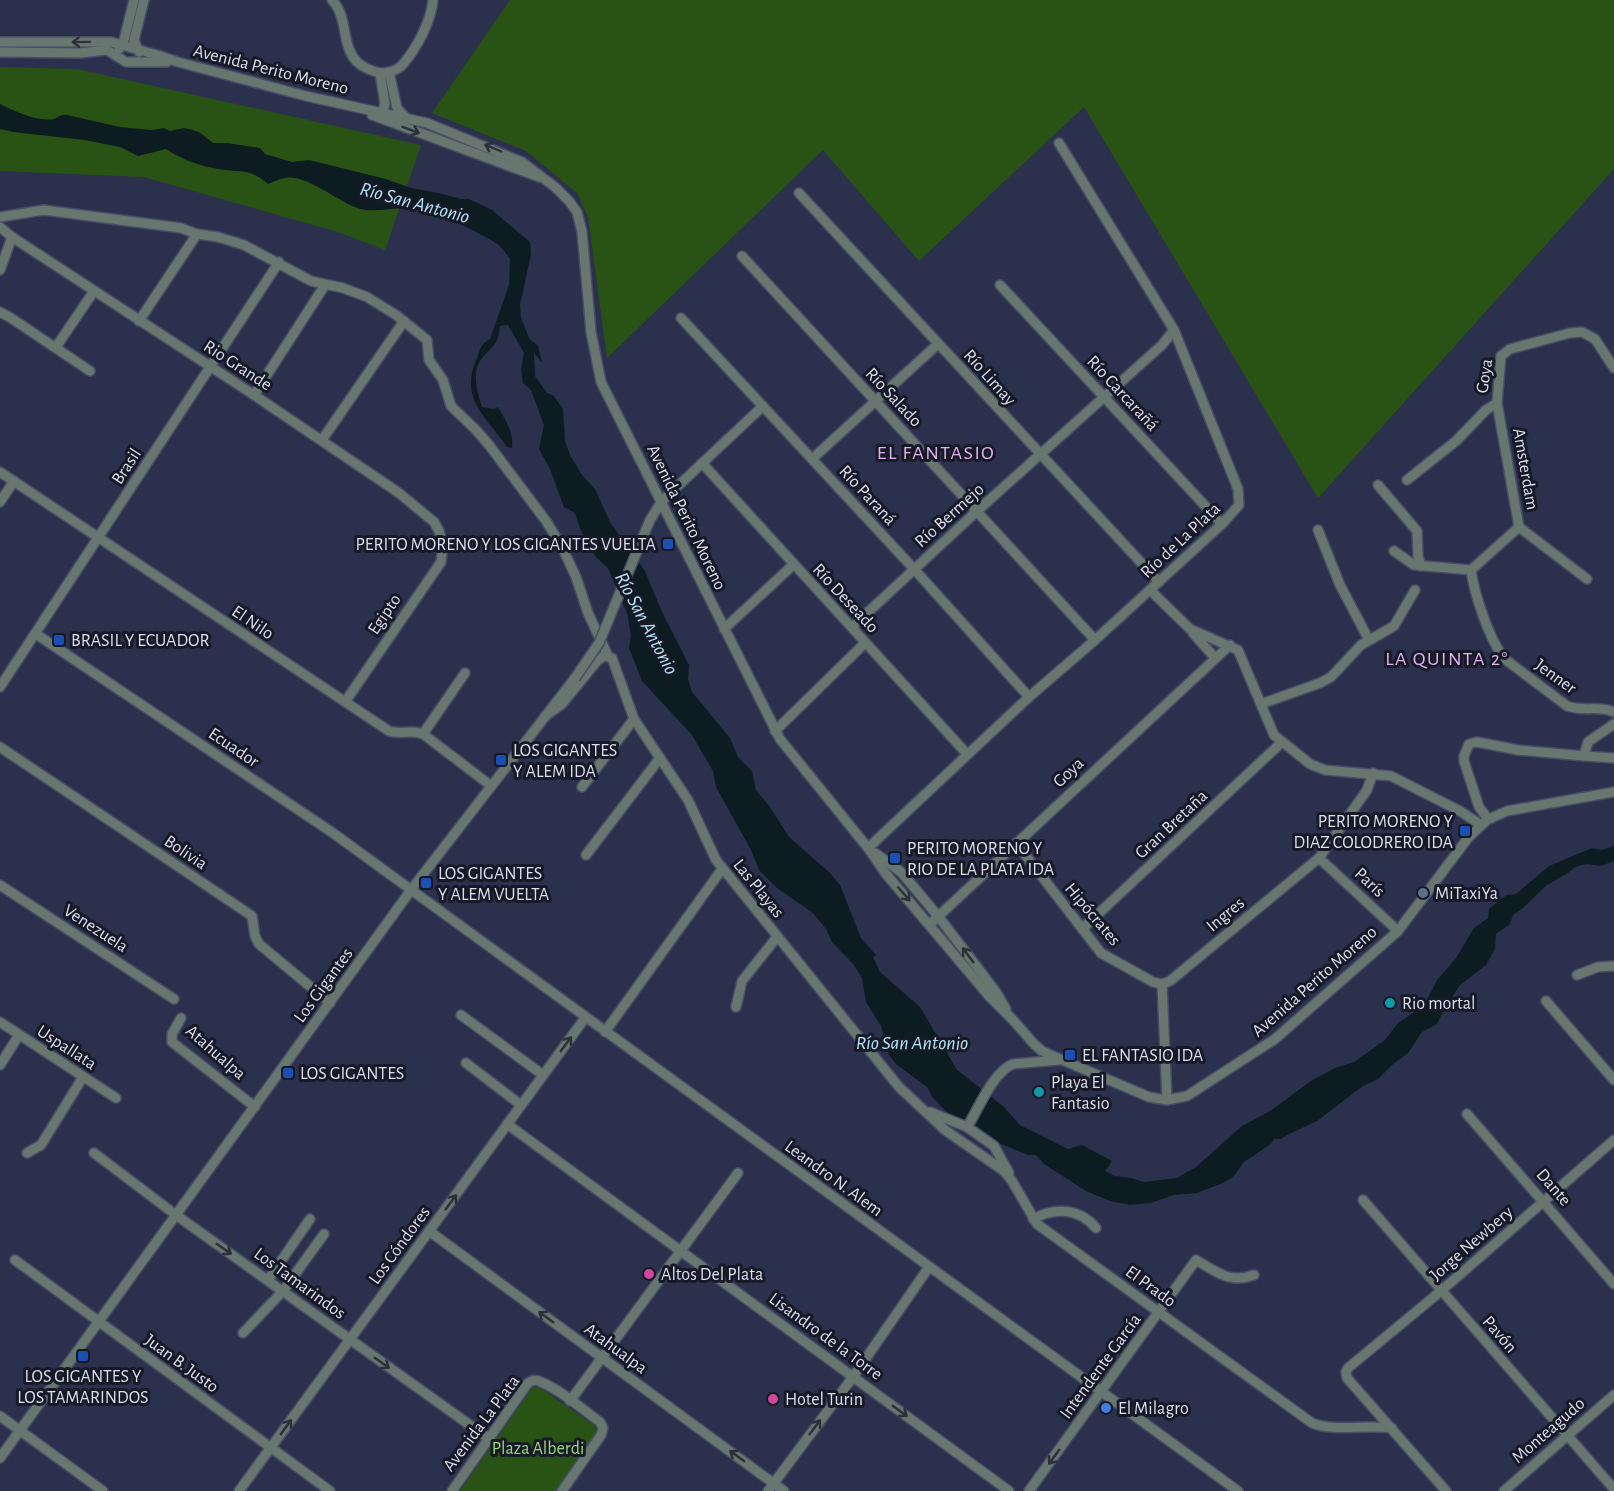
<svg xmlns="http://www.w3.org/2000/svg" width="1614" height="1491" viewBox="0 0 1614 1491" font-family="'Alegreya Sans',sans-serif">
<rect width="100%" height="100%" fill="#2b314c"/>
<g fill="#295314">
<path d="M510 0H1614V169L1318 498 1084 107 919 261 823 150 607 358 588 217 577 193 526 151 432 113Z"/>
<path d="M0 67 77 69 421 145 385 250 338 232 144 177 0 171Z"/>
<path d="M539 1387 595 1426 596 1434 556 1491H460L532 1388Z"/>
</g>
<path fill="#0d1c21" d="M0 104C14 111 37 122 54 119 59 117 61 114 67 115L120 127 151 130 164 128 170 131 184 128 189 129 199 132 213 143H227L260 148 265 154 292 162 309 160 386 179 411 188 438 193 461 199H469L492 210 530 242 531 254 520 305 521 317 529 338 538 346 542 363 534 353 535 376 547 393 553 395 563 409 565 441 570 455 582 475 595 489 610 522 645 571 662 612 689 665 688 679 692 692 730 738 738 757 752 771 756 790 770 807 789 837 830 873 840 885 861 938 876 955 873 957 880 972 920 1007 957 1070 1003 1106 1020 1125 1068 1149 1082 1145 1112 1161 1105 1171 1115 1176 1131 1178 1144 1182 1177 1178 1196 1167 1242 1126 1270 1111 1311 1081 1335 1068 1354 1062 1385 1040 1398 1023 1424 1006 1437 980 1456 958 1474 928 1488 918 1489 909 1501 899 1507 895 1516 894 1549 866 1592 848 1601 850 1614 846V861L1601 866 1586 864 1575 867 1568 873 1547 885 1523 908 1513 915 1510 924 1496 934 1495 949 1486 965 1460 985 1445 1008 1437 1024 1422 1032 1408 1053 1392 1065 1378 1079 1363 1086 1317 1121 1287 1135 1281 1139H1274L1271 1144 1244 1162 1233 1177 1223 1183 1197 1193 1174 1195 1150 1203 1130 1205 1110 1201 1086 1191 1044 1164 1036 1155H1028L999 1143 951 1116 933 1098 927 1087 896 1064 889 1055 881 1026 866 1002 862 978 854 965 832 942 826 929 813 913 777 888 759 870 751 850 716 787 713 771 692 735 642 681 629 648 631 635 627 613 608 568 596 557 590 548 581 531 575 513 564 507 550 469 539 449 544 425 531 390 523 383 521 370 524 353 508 325 500 326C498 350 488 347 479 363 472 376 478 394 482 407L494 409 498 407C506 421 514 432 512 448L507 447C485 415 459 399 477 358 480 349 481 344 490 339L509 285 510 259C507 255 503 249 499 245 485 235 432 209 415 208 397 206 378 213 360 209 339 203 307 174 285 178 279 179 273 182 268 184 249 168 242 173 219 169 200 166 182 160 166 149L138 156 120 147 85 140 13 132 0 129Z"/>
<g fill="none" stroke-linecap="round" stroke-linejoin="round">
<g stroke="#474d66" stroke-width="12">
<g id="minor">
<path d="M332 0C351 19 338 55 366 68 372 71 378 73 384 73 392 72 399 70 404 63 418 46 431 21 433 0"/>
<path d="M0 42H111L157 55 178 62 306 96 427 123 522 162 555 187 569 201 577 212 582 232 591 332 601 382 780 739 868 848 886 874 989 996 1013 1020 1034 1044 1042 1051 1060 1059 1149 1097 1167 1100 1187 1096 1275 1039 1398 931 1468 838 1487 820 1507 811 1614 792"/>
<path d="M119 49 124 40 134 0"/>
<path d="M0 52 80 53 107 50 126 62H167"/>
<path d="M139 52 134 40 144 0"/>
<path d="M389 72 397 108 406 118"/>
<path d="M380 73 385 104 382 113"/>
<path d="M372 115 539 177"/>
<path d="M799 193 1159 582"/>
<path d="M0 217 44 210 181 228 197 234 218 237 244 245 311 281 343 288 367 297 396 315 427 340 429 360 443 380 451 406 476 430 489 445 546 521 562 547 576 577 588 613 608 656"/>
<path d="M0 227 12 237 254 395 399 493 434 522 439 531 443 544 441 562 345 702"/>
<path d="M742 256 1095 640"/>
<path d="M0 270 12 237"/>
<path d="M1000 285 1222 524"/>
<path d="M0 312 11 318 90 371"/>
<path d="M681 318 914 569 1029 697"/>
<path d="M139 321 197 234"/>
<path d="M56 347 94 291"/>
<path d="M254 395 325 285"/>
<path d="M322 440 404 321"/>
<path d="M812 459 938 344"/>
<path d="M702 463 967 754"/>
<path d="M0 472 389 731C401 735 411 729 423 734L490 785"/>
<path d="M1407 480 1456 441 1486 410 1497 403"/>
<path d="M1378 485 1417 531 1418 556 1421 566"/>
<path d="M0 502 14 481"/>
<path d="M650 520 662 501 763 406"/>
<path d="M1318 530 1340 585 1369 640"/>
<path d="M1394 551 1414 565 1471 570 1519 527"/>
<path d="M1471 570C1474 593 1490 643 1506 660L1567 706C1582 712 1599 705 1614 712"/>
<path d="M1587 579 1519 527 1497 403 1501 356 1510 349 1570 333 1582 332 1595 339 1614 368"/>
<path d="M1150 590 1190 629 1238 650 1274 735 1310 764 1325 770 1391 776 1460 811 1481 825"/>
<path d="M852 627 976 512 1162 345 1174 330"/>
<path d="M724 629 793 565"/>
<path d="M1193 633 1215 658"/>
<path d="M36 634 333 833 1238 1491"/>
<path d="M0 687 279 262"/>
<path d="M1261 704 1320 683 1331 677 1361 645 1394 626 1415 590"/>
<path d="M545 716 562 704 598 660 604 656 612 658 634 719 688 800 716 860 899 1087 945 1130 1004 1171 1012 1181 1037 1224 1312 1423C1333 1432 1367 1424 1392 1428"/>
<path d="M1614 724 1588 742 1584 756 1614 758"/>
<path d="M775 731 865 643"/>
<path d="M423 734 465 673"/>
<path d="M0 747 252 916 255 936 259 944 330 1003"/>
<path d="M582 787 634 719"/>
<path d="M1488 819 1479 807 1464 761V756L1469 744 1477 742 1518 750 1584 756"/>
<path d="M1016 843 1101 953 1153 982 1162 984"/>
<path d="M868 848 1029 697 1095 640 1222 524 1239 505 1238 489 1174 330 1059 143"/>
<path d="M875 853 901 872 938 916 996 992 1006 1009"/>
<path d="M586 855 660 758"/>
<path d="M1319 858 1398 931"/>
<path d="M0 885 174 999"/>
<path d="M930 924 1230 645"/>
<path d="M1082 929 1281 743"/>
<path d="M1577 975 1598 967 1614 966"/>
<path d="M1162 984 1170 981 1319 858 1367 790 1373 773"/>
<path d="M1162 984 1167 1100"/>
<path d="M1546 1001 1614 1080"/>
<path d="M736 1007 742 981 777 937"/>
<path d="M461 1015 543 1075"/>
<path d="M181 1018 172 1034V1042L255 1107"/>
<path d="M0 1022 116 1098"/>
<path d="M605 1032 722 869"/>
<path d="M466 1063 521 1105"/>
<path d="M0 1065 19 1035"/>
<path d="M930 1112 967 1127C979 1108 993 1072 1013 1064L1059 1060"/>
<path d="M1467 1114 1614 1284"/>
<path d="M507 1124 1009 1491"/>
<path d="M967 1127 994 1146 1009 1173"/>
<path d="M27 1153 41 1145 83 1077"/>
<path d="M94 1153 176 1215 488 1438"/>
<path d="M1363 1200 1614 1489"/>
<path d="M1033 1219C1055 1207 1079 1208 1096 1228"/>
<path d="M429 1231 784 1491"/>
<path d="M15 1260 330 1491"/>
<path d="M268 1280 310 1219"/>
<path d="M243 1333 283 1291 324 1234"/>
<path d="M570 1401 738 1173"/>
<path d="M0 1416 103 1491"/>
<path d="M0 1458 411 890 575 678"/>
<path d="M239 1491 585 1018"/>
<path d="M452 1491 528 1383C532 1380 536 1379 541 1382 561 1390 582 1409 600 1422L603 1428 601 1435 562 1491"/>
<path d="M768 1491 853 1377 929 1267"/>
<path d="M1029 1491 1196 1260C1217 1272 1229 1284 1254 1275"/>
<path d="M1446 1491 1347 1378 1346 1372 1348 1368 1441 1291 1614 1140"/>
<path d="M1504 1491 1614 1395"/>
</g>
</g>
<use href="#minor" stroke="#67766f" stroke-width="9"/>
<g stroke="#474d66" stroke-width="12" stroke-linecap="butt">
<path id="minor-bridge" d="M575 678 599 643 650 520"/>
</g>
<use href="#minor-bridge" stroke="#67766f" stroke-width="9"/>
</g>
<defs><path id="oneway-shaft" d="M-6 0H5M1.5-3L5.5 0L1.5 3" fill="none" stroke-width="1.6" stroke-linecap="round" stroke-linejoin="round" transform="scale(1.5)"/></defs>
<g stroke="#2b3138">
<use href="#oneway-shaft" transform="translate(81 42) rotate(179)"/>
<use href="#oneway-shaft" transform="translate(411 130) rotate(20)"/>
<use href="#oneway-shaft" transform="translate(493 148) rotate(-157)"/>
<use href="#oneway-shaft" transform="translate(904 894) rotate(49)"/>
<use href="#oneway-shaft" transform="translate(968 955) rotate(-127)"/>
<use href="#oneway-shaft" transform="translate(566 1044) rotate(-54)"/>
<use href="#oneway-shaft" transform="translate(451 1202) rotate(-54)"/>
<use href="#oneway-shaft" transform="translate(224 1249) rotate(35)"/>
<use href="#oneway-shaft" transform="translate(546 1317) rotate(-144)"/>
<use href="#oneway-shaft" transform="translate(382 1363) rotate(35)"/>
<use href="#oneway-shaft" transform="translate(900 1411) rotate(36)"/>
<use href="#oneway-shaft" transform="translate(286 1427) rotate(-54)"/>
<use href="#oneway-shaft" transform="translate(815 1427) rotate(-53)"/>
<use href="#oneway-shaft" transform="translate(737 1456) rotate(-144)"/>
<use href="#oneway-shaft" transform="translate(1054 1457) rotate(126)"/>
</g>
<g fill="#1a4fb4" stroke="#171a26" stroke-width="2">
<rect x="662" y="538" width="12" height="12" rx="3"/>
<rect x="53" y="634" width="12" height="12" rx="3"/>
<rect x="495" y="754" width="12" height="12" rx="3"/>
<rect x="1459" y="825" width="12" height="12" rx="3"/>
<rect x="889" y="852" width="12" height="12" rx="3"/>
<rect x="420" y="877" width="12" height="12" rx="3"/>
<rect x="1064" y="1049" width="12" height="12" rx="3"/>
<rect x="282" y="1067" width="12" height="12" rx="3"/>
<rect x="77" y="1350" width="12" height="12" rx="3"/>
</g>
<circle fill="#5c6f8a" stroke="#171a26" stroke-width="2" cx="1423" cy="893" r="6"/>
<g fill="#0f9aa8" stroke="#171a26" stroke-width="2">
<circle cx="1390" cy="1003" r="6"/>
<circle cx="1039" cy="1092" r="6"/>
</g>
<g fill="#d1479c" stroke="#171a26" stroke-width="2">
<circle cx="649" cy="1274" r="6"/>
<circle cx="773" cy="1399" r="6"/>
</g>
<circle fill="#3f7fe0" stroke="#171a26" stroke-width="2" cx="1106" cy="1408" r="6"/>
<g text-anchor="middle" stroke-width="6" stroke-linejoin="round" paint-order="stroke">
<g font-size="18" fill="#dadff0" stroke="#171a26">
<text transform="translate(271 69) rotate(14)" y="6">Avenida Perito Moreno</text>
<text transform="translate(238 365) rotate(33)" y="6">Rio Grande</text>
<text transform="translate(1484 376) rotate(-81)" y="6">Goya</text>
<text transform="translate(990 377) rotate(48)" y="6">Río Limay</text>
<text transform="translate(1123 393) rotate(47)" y="6">Río Carcarañá</text>
<text transform="translate(894 397) rotate(47)" y="6">Río Salado</text>
<text transform="translate(126 466) rotate(-57)" y="6">Brasil</text>
<text transform="translate(1526 469) rotate(80)" y="6">Amsterdam</text>
<text transform="translate(868 495) rotate(47)" y="6">Río Paraná</text>
<text transform="translate(949 515) rotate(-42)" y="6">Río Bermejo</text>
<text transform="translate(687 517) rotate(64)" y="6">Avenida Perito Moreno</text>
<text transform="translate(1180 540) rotate(-43)" y="6">Río de La Plata</text>
<text transform="translate(846 598) rotate(47)" y="6">Río Deseado</text>
<text transform="translate(384 614) rotate(-56)" y="6">Egipto</text>
<text transform="translate(253 622) rotate(34)" y="6">El Nilo</text>
<text transform="translate(1556 676) rotate(36)" y="6">Jenner</text>
<text transform="translate(234 747) rotate(34)" y="6">Ecuador</text>
<text transform="translate(1068 772) rotate(-43)" y="6">Goya</text>
<text transform="translate(1171 824) rotate(-43)" y="6">Gran Bretaña</text>
<text transform="translate(186 852) rotate(34)" y="6">Bolivia</text>
<text transform="translate(1370 882) rotate(43)" y="6">París</text>
<text transform="translate(759 888) rotate(51)" y="6">Las Playas</text>
<text transform="translate(1093 914) rotate(50)" y="6">Hipócrates</text>
<text transform="translate(1225 914) rotate(-40)" y="6">Ingres</text>
<text transform="translate(96 928) rotate(33)" y="6">Venezuela</text>
<text transform="translate(1314 981) rotate(-41)" y="6">Avenida Perito Moreno</text>
<text transform="translate(323 985) rotate(-54)" y="6">Los Gigantes</text>
<text transform="translate(67 1047) rotate(33)" y="6">Uspallata</text>
<text transform="translate(216 1052) rotate(41)" y="6">Atahualpa</text>
<text transform="translate(834 1178) rotate(36)" y="6">Leandro N. Alem</text>
<text transform="translate(1554 1187) rotate(49)" y="6">Dante</text>
<text transform="translate(1471 1243) rotate(-41)" y="6">Jorge Newbery</text>
<text transform="translate(399 1245) rotate(-54)" y="6">Los Cóndores</text>
<text transform="translate(300 1283) rotate(36)" y="6">Los Tamarindos</text>
<text transform="translate(1151 1286) rotate(36)" y="6">El Prado</text>
<text transform="translate(1500 1334) rotate(49)" y="6">Pavón</text>
<text transform="translate(826 1336) rotate(36)" y="6">Lisandro de la Torre</text>
<text transform="translate(616 1348) rotate(36)" y="6">Atahualpa</text>
<text transform="translate(182 1363) rotate(36)" y="6">Juan B. Justo</text>
<text transform="translate(1100 1366) rotate(-54)" y="6">Intendente García</text>
<text transform="translate(481 1423) rotate(-53)" y="6">Avenida La Plata</text>
<text transform="translate(1548 1430) rotate(-41)" y="6">Monteagudo</text>
</g>
<g font-size="18" fill="#dadff0" stroke="#171a26" text-anchor="start">
<text x="656" y="550" text-anchor="end">PERITO MORENO Y LOS GIGANTES VUELTA</text>
<text x="71" y="646">BRASIL Y ECUADOR</text>
<text x="513" y="756">LOS GIGANTES<tspan x="513" dy="21">Y ALEM IDA</tspan></text>
<text x="1453" y="827" text-anchor="end">PERITO MORENO Y<tspan x="1453" dy="21">DIAZ COLODRERO IDA</tspan></text>
<text x="907" y="854">PERITO MORENO Y<tspan x="907" dy="21">RIO DE LA PLATA IDA</tspan></text>
<text x="438" y="879">LOS GIGANTES<tspan x="438" dy="21">Y ALEM VUELTA</tspan></text>
<text x="1435" y="899">MiTaxiYa</text>
<text x="1402" y="1009">Rio mortal</text>
<text x="1082" y="1061">EL FANTASIO IDA</text>
<text x="300" y="1079">LOS GIGANTES</text>
<text x="1051" y="1088">Playa El<tspan x="1051" dy="21">Fantasio</tspan></text>
<text x="661" y="1280">Altos Del Plata</text>
<text x="83" y="1382" text-anchor="middle">LOS GIGANTES Y<tspan x="83" dy="21">LOS TAMARINDOS</tspan></text>
<text x="785" y="1405">Hotel Turin</text>
<text x="1118" y="1414">El Milagro</text>
</g>
<g font-size="18" fill="#97d97b" stroke="#171a26">
<text x="538" y="1454">Plaza Alberdi</text>
</g>
<g font-size="20" font-style="italic" fill="#b4e5f9" stroke="#171a26">
<text transform="translate(415 202) rotate(15)" y="7">Río San Antonio</text>
<text transform="translate(647 623) rotate(62)" y="7">Río San Antonio</text>
<text x="912" y="1049">Río San Antonio</text>
</g>
<g font-size="20" letter-spacing="1.5" fill="#e1b1ef" stroke="#171a26">
<text x="936" y="459">EL FANTASIO</text>
<text x="1447" y="665">LA QUINTA 2°</text>
</g>
</g>
</svg>
